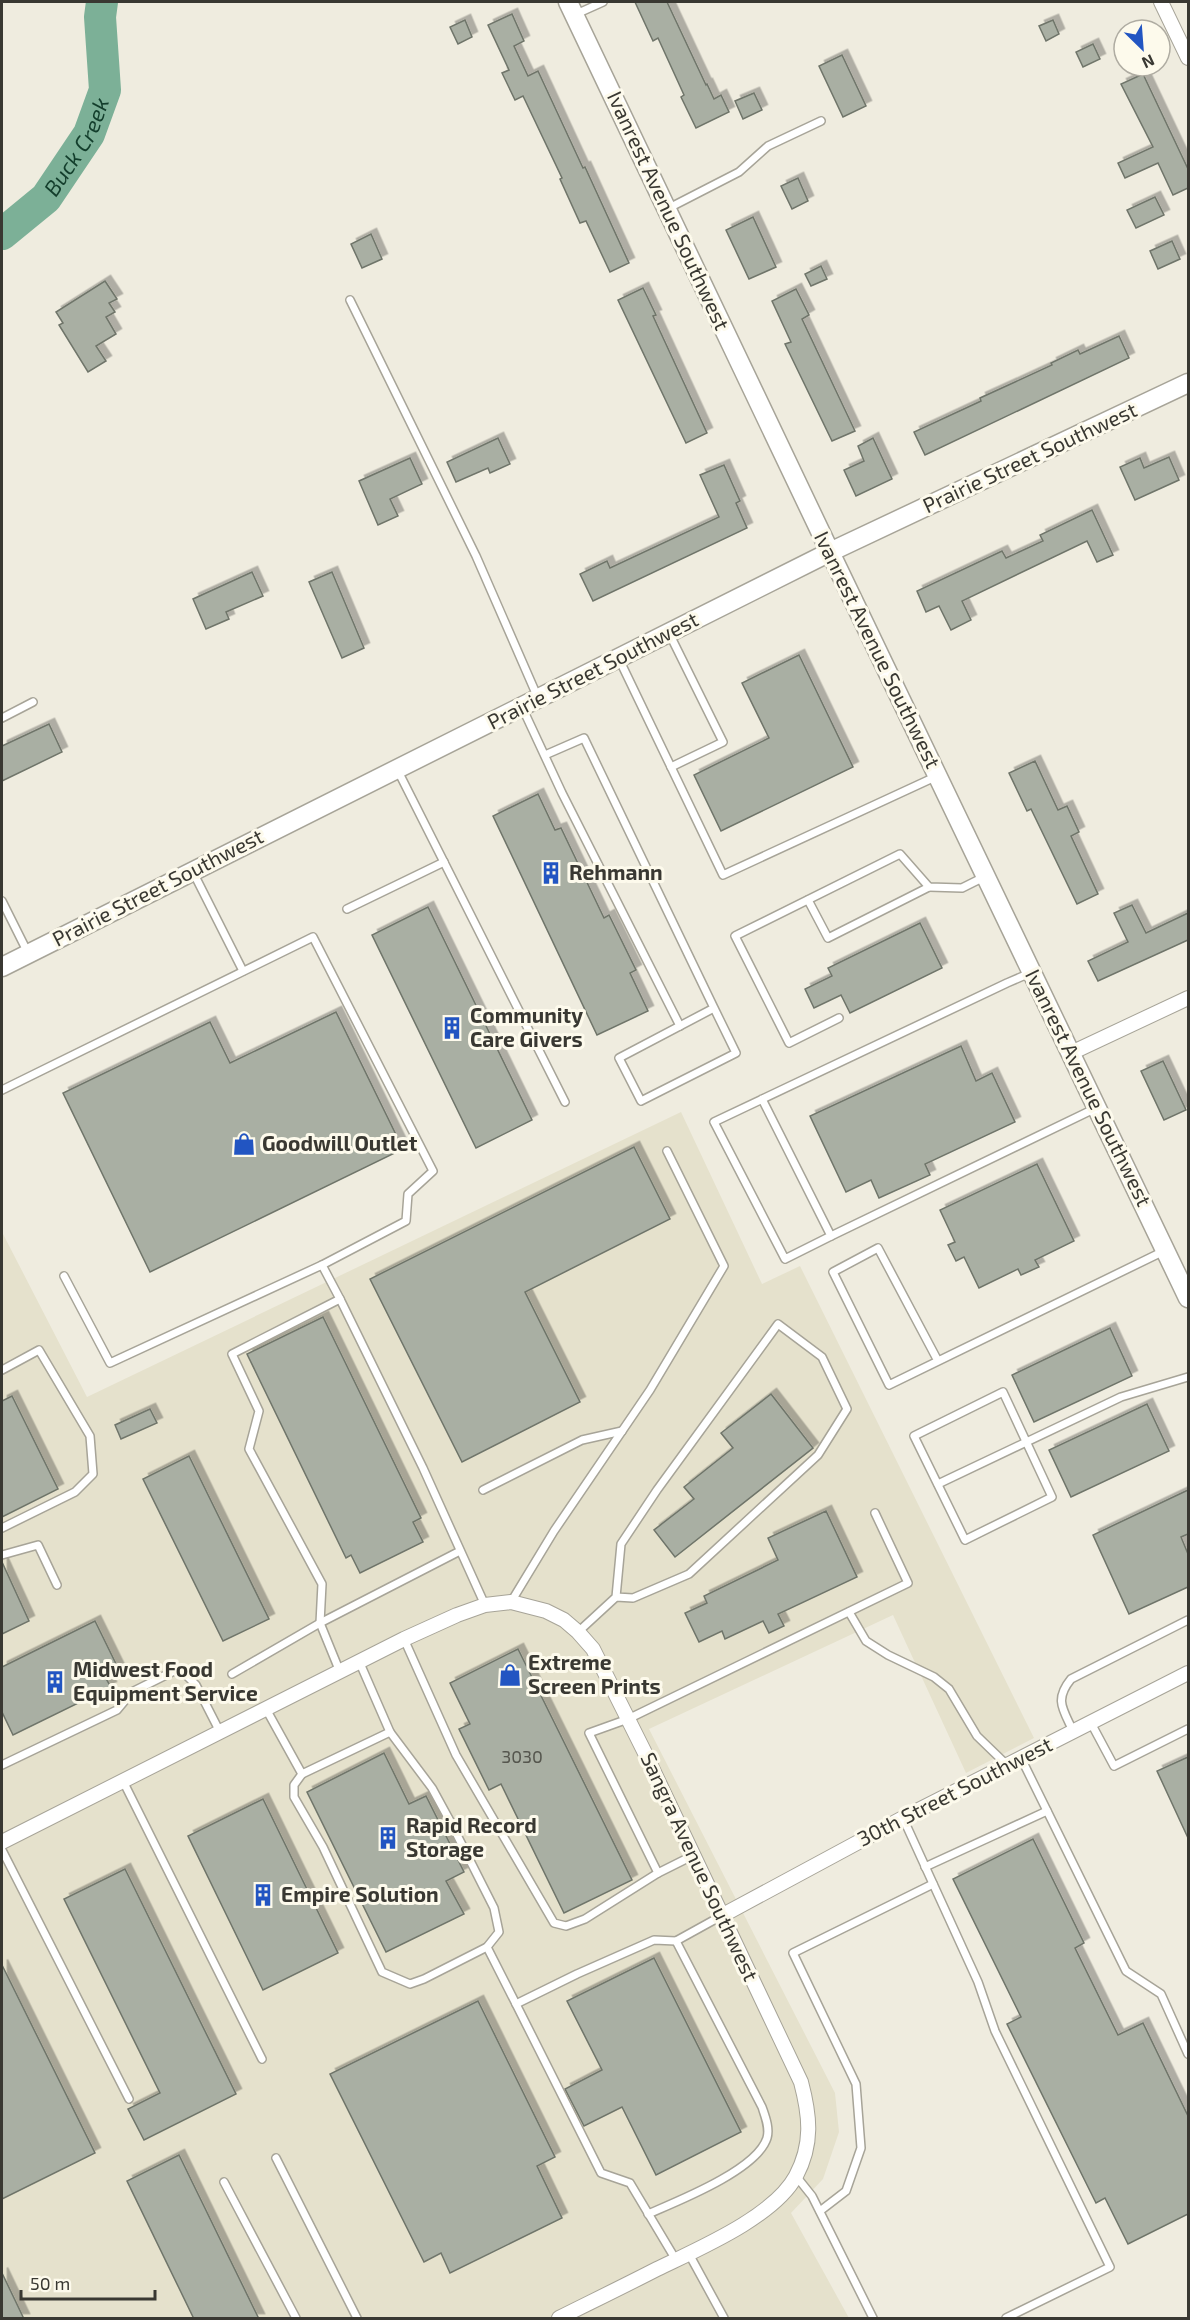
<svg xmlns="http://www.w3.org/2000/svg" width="1190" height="2320" viewBox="0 0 1190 2320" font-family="'Exo 2',sans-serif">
<defs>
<filter id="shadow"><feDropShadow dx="5.5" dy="-5.5" stdDeviation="0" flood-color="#0004"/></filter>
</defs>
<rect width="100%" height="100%" fill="#efecdf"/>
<path fill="#e5e1cc" d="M681 1112 762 1284 800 1266 1034 1738 966 1773 893 1615 649 1729 835 2093 839 2132 823 2179 791 2213 849 2318H2V1232L87 1397Z"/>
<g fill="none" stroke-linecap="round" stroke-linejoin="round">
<path stroke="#7cb097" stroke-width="32" id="s1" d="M2 234 46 198 89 134 105 90 100 17 102 2"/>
</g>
<g fill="#a9afa3" stroke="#6f756a" stroke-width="1.5" filter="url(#shadow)">
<path d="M635 2H667L706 85 707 84 714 99 721 95 729 112 696 128 681 97 684 95 658 38 653 41Z"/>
<path d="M512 14 524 41 514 46 528 76 538 71 583 168 585 167 629 263 610 272 586 221 580 223 560 179 562 178 523 96 515 100 502 73 509 70 488 25Z"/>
<path d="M465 20 472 37 458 44 450 27Z"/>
<path d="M1053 20 1059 34 1046 41 1039 26Z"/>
<path d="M1093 44 1100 59 1083 67 1076 52Z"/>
<path d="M842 55 866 106 843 117 819 66Z"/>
<path d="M1143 74 1188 169V188L1173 195 1158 163 1125 178 1118 163 1153 147 1121 84Z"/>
<path d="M754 93 762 110 743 119 735 101Z"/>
<path d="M798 178 808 201 792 209 781 186Z"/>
<path d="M1155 197 1164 215 1136 228 1127 210Z"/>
<path d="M753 217 776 267 749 279 726 230Z"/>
<path d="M371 234 382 259 362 268 351 244Z"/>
<path d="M1172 241 1180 259 1158 269 1150 251Z"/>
<path d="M821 266 827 279 811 286 805 274Z"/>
<path d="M105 281 117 299 109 303 115 312 106 317 116 334 96 346 106 361 88 372 59 325 63 323 56 312Z"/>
<path d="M643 288 656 315 653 316 707 433 686 443 618 300Z"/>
<path d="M796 289 809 315 802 319 855 431 832 441 785 344 791 342 772 301Z"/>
<path d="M1119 336 1129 358 925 455 914 432 981 401 980 398 1052 365 1051 363 1078 350 1080 354Z"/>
<path d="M498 438 510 464 490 473 488 468 456 482 447 462Z"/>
<path d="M873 438 892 479 856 496 844 470 864 461 858 446Z"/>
<path d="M1169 457 1179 480 1135 500 1120 467 1140 458 1144 468Z"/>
<path d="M410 458 422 484 390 499 398 516 378 525 359 481Z"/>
<path d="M724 465 740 501 736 503 747 528 593 601 580 574 607 561 610 568 719 517 700 475Z"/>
<path d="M1092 510 1113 555 1097 562 1087 541 962 601 971 620 951 630 939 606 926 612 917 591 1002 551 1006 558 1043 541 1040 535Z"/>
<path d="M252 572 263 596 226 612 229 619 206 629 193 599Z"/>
<path d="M332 572 364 648 342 658 309 582Z"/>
<path d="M799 655 853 767 721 831 694 775 769 738 742 683Z"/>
<path d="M49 724 62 752 2 781V746Z"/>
<path d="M1035 761 1058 810 1067 806 1079 832 1071 836 1098 894 1077 904 1031 809 1027 811 1009 773Z"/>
<path d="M538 794 555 830 561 828 604 918 609 915 636 970 630 973 648 1011 597 1035 493 816Z"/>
<path d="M1132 905 1146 933 1188 913V940L1098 981 1088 961 1128 942 1114 913Z"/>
<path d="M428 907 532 1120 476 1148 372 935Z"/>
<path d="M920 923 942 968 850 1013 841 995 814 1008 805 989 832 976 828 968Z"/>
<path d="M336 1012 403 1149 150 1272 63 1093 210 1022 230 1063Z"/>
<path d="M961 1046 976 1081 992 1073 1015 1122 925 1164 930 1175 879 1198 871 1180 846 1192 810 1116Z"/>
<path d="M1163 1061 1186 1110 1164 1120 1141 1071Z"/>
<path d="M634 1147 670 1219 525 1292 580 1402 462 1462 370 1279Z"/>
<path d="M1037 1164 1074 1241 1035 1260 1039 1267 1021 1275 1018 1269 979 1288 964 1257 956 1261 948 1245 955 1242 940 1210Z"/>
<path d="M323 1317 421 1518 413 1522 423 1542 360 1573 351 1555 346 1558 247 1354Z"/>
<path d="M1110 1328 1132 1376 1034 1422 1012 1375Z"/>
<path d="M771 1394 813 1448 675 1557 654 1530 694 1499 684 1487 733 1448 721 1433Z"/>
<path d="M12 1396 58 1489 2 1517V1401Z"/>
<path d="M1147 1404 1169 1451 1071 1497 1049 1450Z"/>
<path d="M150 1409 157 1423 121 1439 115 1425Z"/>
<path d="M189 1456 269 1619 223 1641 143 1479Z"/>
<path d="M1188 1490V1534L1181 1537 1188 1554V1587L1129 1614 1093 1535Z"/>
<path d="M826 1511 857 1577 778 1614 784 1626 769 1633 763 1621 725 1639 722 1631 699 1642 685 1613 707 1603 704 1596 778 1560 768 1538Z"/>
<path d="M2 1562 29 1621 2 1634Z"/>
<path d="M95 1621 119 1670 105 1677 111 1687 13 1735 2 1712V1667Z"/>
<path d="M518 1649 632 1880 564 1913 501 1784 489 1790 459 1729 470 1724 450 1683Z"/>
<path d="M384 1753 409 1804 426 1796 464 1872 446 1881 464 1914 386 1952 307 1792Z"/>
<path d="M1188 1757V1838L1157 1771Z"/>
<path d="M263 1799 338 1953 263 1990 188 1836Z"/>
<path d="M1033 1839 1084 1943 1075 1948 1118 2035 1143 2023 1188 2116V2214L1128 2244 1105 2198 1096 2203 1007 2024 1021 2017 953 1879Z"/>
<path d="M125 1869 236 2094 144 2140 128 2109 160 2093 64 1899Z"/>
<path d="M654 1958 741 2132 656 2175 622 2107 584 2126 565 2089 602 2070 567 2001Z"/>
<path d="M2 1965 95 2153 2 2199Z"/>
<path d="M478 2001 555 2157 537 2166 562 2218 450 2273 441 2253 424 2262 330 2074Z"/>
<path d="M179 2155 259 2319H194L127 2181Z"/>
<path d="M2 2273 24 2319H2Z"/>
</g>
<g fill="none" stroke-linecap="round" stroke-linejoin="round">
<g stroke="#a7a498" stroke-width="10">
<g id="service">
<path d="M574 15 603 2"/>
<path d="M667 209 739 172 768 146 821 121"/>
<path d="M350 300 476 556 538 698"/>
<path d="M669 633 723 742 671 767"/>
<path d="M619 659 723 875 935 777"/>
<path d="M522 707 562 793 680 1026"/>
<path d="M2 718 33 702"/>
<path d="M545 755 584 738 714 1008 736 1053 641 1101 619 1058 714 1008"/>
<path d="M398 771 565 1102"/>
<path d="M193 872 243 971"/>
<path d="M808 900 828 938 929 887"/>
<path d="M2 901 28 953"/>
<path d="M347 909 444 862"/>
<path d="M839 1018 789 1043 735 936 900 854 929 887 962 888 984 877"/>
<path d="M2 1090 313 937 433 1171 408 1194 406 1221 322 1265"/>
<path d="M762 1099 831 1236 785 1259 714 1122 1007 983 1030 973"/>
<path d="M831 1236 1096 1108"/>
<path d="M64 1276 110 1363 322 1265 340 1299"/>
<path d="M938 1361 878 1248 833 1272 889 1385 1164 1251"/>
<path d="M2 1370 39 1350 90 1436 93 1474 75 1492 2 1528"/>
<path d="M1003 1392 1052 1497 965 1540 914 1436Z"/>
<path d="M938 1484 1121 1397 1188 1377"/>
<path d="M483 1490 582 1440 622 1431"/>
<path d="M2 1555 38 1545 57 1585"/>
<path d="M511 1602 554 1531 650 1390 724 1266 667 1151"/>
<path d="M849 1612 866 1641 888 1655 934 1677 949 1689 977 1736 1007 1765"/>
<path d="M578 1632 616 1597 621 1544 657 1490 778 1324 822 1357 847 1409 818 1455 689 1574 633 1598 616 1597"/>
<path d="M404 1639 456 1755 554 1923 566 1926 585 1919 658 1873"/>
<path d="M340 1672 320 1623 322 1584 249 1449 259 1411 232 1354 340 1299 423 1468 485 1605"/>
<path d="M232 1674 320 1623 460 1551"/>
<path d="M266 1709 302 1774 390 1732 359 1661"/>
<path d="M1091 1723 1114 1766 1188 1729"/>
<path d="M1073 1731C1063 1709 1054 1700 1071 1679L1188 1620"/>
<path d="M1021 1758 1126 1971 1161 1994 1188 2054"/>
<path d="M2 1765 117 1710 132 1692 174 1671 184 1673 196 1685 220 1732"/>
<path d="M302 1774 294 1785V1797L323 1847 382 1972 410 1984 424 1979 487 1947 499 1932 494 1908 450 1821 432 1788 390 1732"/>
<path d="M123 1781 262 2059"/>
<path d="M903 1818 978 1982 995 2031 1110 2267 1006 2318"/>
<path d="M2 1850 129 2099"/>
<path d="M694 1855 658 1873 589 1733 628 1719 908 1583 875 1513"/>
<path d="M925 1867 1047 1811"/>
<path d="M487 1947 516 2004"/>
<path d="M276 2158 357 2318"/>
<path d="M796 2176 812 2196 873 2318"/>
<path d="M224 2182 296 2318"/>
<path d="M820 2211 846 2191 861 2148 856 2084 793 1953 933 1884"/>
<path d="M648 2214C678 2201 757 2170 767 2138 770 2128 765 2116 762 2107L676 1941"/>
<path d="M689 2254 724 2318"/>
<path d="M676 2260 630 2183 601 2173 516 2004 577 1974 654 1940 676 1941 723 1915"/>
</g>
</g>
<g stroke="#a7a498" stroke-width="16">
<g id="minor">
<path d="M1161 2 1188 58"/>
<path d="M1071 1053 1188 998"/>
<path d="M2 1842 404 1639 457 1615 485 1605 511 1602 546 1611 564 1620 578 1632 593 1649 644 1751 801 2082C810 2116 813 2144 796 2176 774 2217 698 2249 657 2269 624 2286 591 2302 559 2318"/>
<path d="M723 1915 903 1818 1188 1673"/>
</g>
</g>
<g stroke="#a7a498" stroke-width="21">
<g id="tertiary">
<path d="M568 2 830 552 1188 1298"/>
<path d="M2 967 830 552 1188 383"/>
</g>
</g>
<use href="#service" stroke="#fff" stroke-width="7"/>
<use href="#minor" stroke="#fff" stroke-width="14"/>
<use href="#tertiary" stroke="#fff" stroke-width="18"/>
</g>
<defs>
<g id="building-bare" transform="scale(1.8)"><path d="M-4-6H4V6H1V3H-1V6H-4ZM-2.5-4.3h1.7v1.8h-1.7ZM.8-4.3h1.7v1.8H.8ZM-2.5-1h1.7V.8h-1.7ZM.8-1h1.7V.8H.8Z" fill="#2255c2" stroke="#fdfaec" stroke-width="2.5" paint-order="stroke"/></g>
<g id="shop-bare" transform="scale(1.8)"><path d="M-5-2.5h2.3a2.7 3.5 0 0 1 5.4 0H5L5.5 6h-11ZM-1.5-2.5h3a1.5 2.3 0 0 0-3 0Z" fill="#2255c2" stroke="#fdfaec" stroke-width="2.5" paint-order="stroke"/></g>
</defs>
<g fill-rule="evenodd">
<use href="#building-bare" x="551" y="873"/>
<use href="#building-bare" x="452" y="1028"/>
<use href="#shop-bare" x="244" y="1144"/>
<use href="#shop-bare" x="510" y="1675"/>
<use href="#building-bare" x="55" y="1682"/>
<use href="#building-bare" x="388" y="1838"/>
<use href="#building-bare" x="263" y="1895"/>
</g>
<g text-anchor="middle" stroke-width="6" stroke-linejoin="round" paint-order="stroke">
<g font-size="18" fill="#55564e">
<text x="522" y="1763">3030</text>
</g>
<g font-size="21" fill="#393832" stroke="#fdfaec">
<text transform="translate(668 211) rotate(65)" y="7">Ivanrest Avenue Southwest</text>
<text transform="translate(1030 458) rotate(-25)" y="7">Prairie Street Southwest</text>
<text transform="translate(877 650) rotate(64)" y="7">Ivanrest Avenue Southwest</text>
<text transform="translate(593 671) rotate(-27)" y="7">Prairie Street Southwest</text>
<text transform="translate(158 888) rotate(-27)" y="7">Prairie Street Southwest</text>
<text transform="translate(1088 1088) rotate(64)" y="7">Ivanrest Avenue Southwest</text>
<text transform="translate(955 1792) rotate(-27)" y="7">30th Street Southwest</text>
<text transform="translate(699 1867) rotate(65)" y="7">Sangra Avenue Southwest</text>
</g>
<g font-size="21" font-weight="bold" fill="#393832" stroke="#fdfaec" text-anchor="start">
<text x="569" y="880">Rehmann</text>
<text x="470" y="1023">Community<tspan x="470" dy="24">Care Givers</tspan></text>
<text x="262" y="1151">Goodwill Outlet</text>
<text x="528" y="1670">Extreme<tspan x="528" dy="24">Screen Prints</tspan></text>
<text x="73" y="1677">Midwest Food<tspan x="73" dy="24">Equipment Service</tspan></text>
<text x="406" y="1833">Rapid Record<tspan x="406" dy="24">Storage</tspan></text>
<text x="281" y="1902">Empire Solution</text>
</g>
<g font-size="22" font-style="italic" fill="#133e2c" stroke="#fdfaec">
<text dy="8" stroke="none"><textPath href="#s1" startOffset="117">Buck Creek</textPath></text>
</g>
</g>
<rect width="1190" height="2320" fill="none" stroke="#393832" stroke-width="6"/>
<g transform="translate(1142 48) rotate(155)"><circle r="28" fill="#fdfaec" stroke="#afaca2" stroke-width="1.5"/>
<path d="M0-4.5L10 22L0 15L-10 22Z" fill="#2255c2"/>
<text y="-9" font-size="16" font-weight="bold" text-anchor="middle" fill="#393832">N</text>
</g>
<path d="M21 2290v9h134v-9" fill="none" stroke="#393832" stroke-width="3"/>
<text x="30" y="2290" font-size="18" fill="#393832" stroke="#fdfaec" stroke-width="4.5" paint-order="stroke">50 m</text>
</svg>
